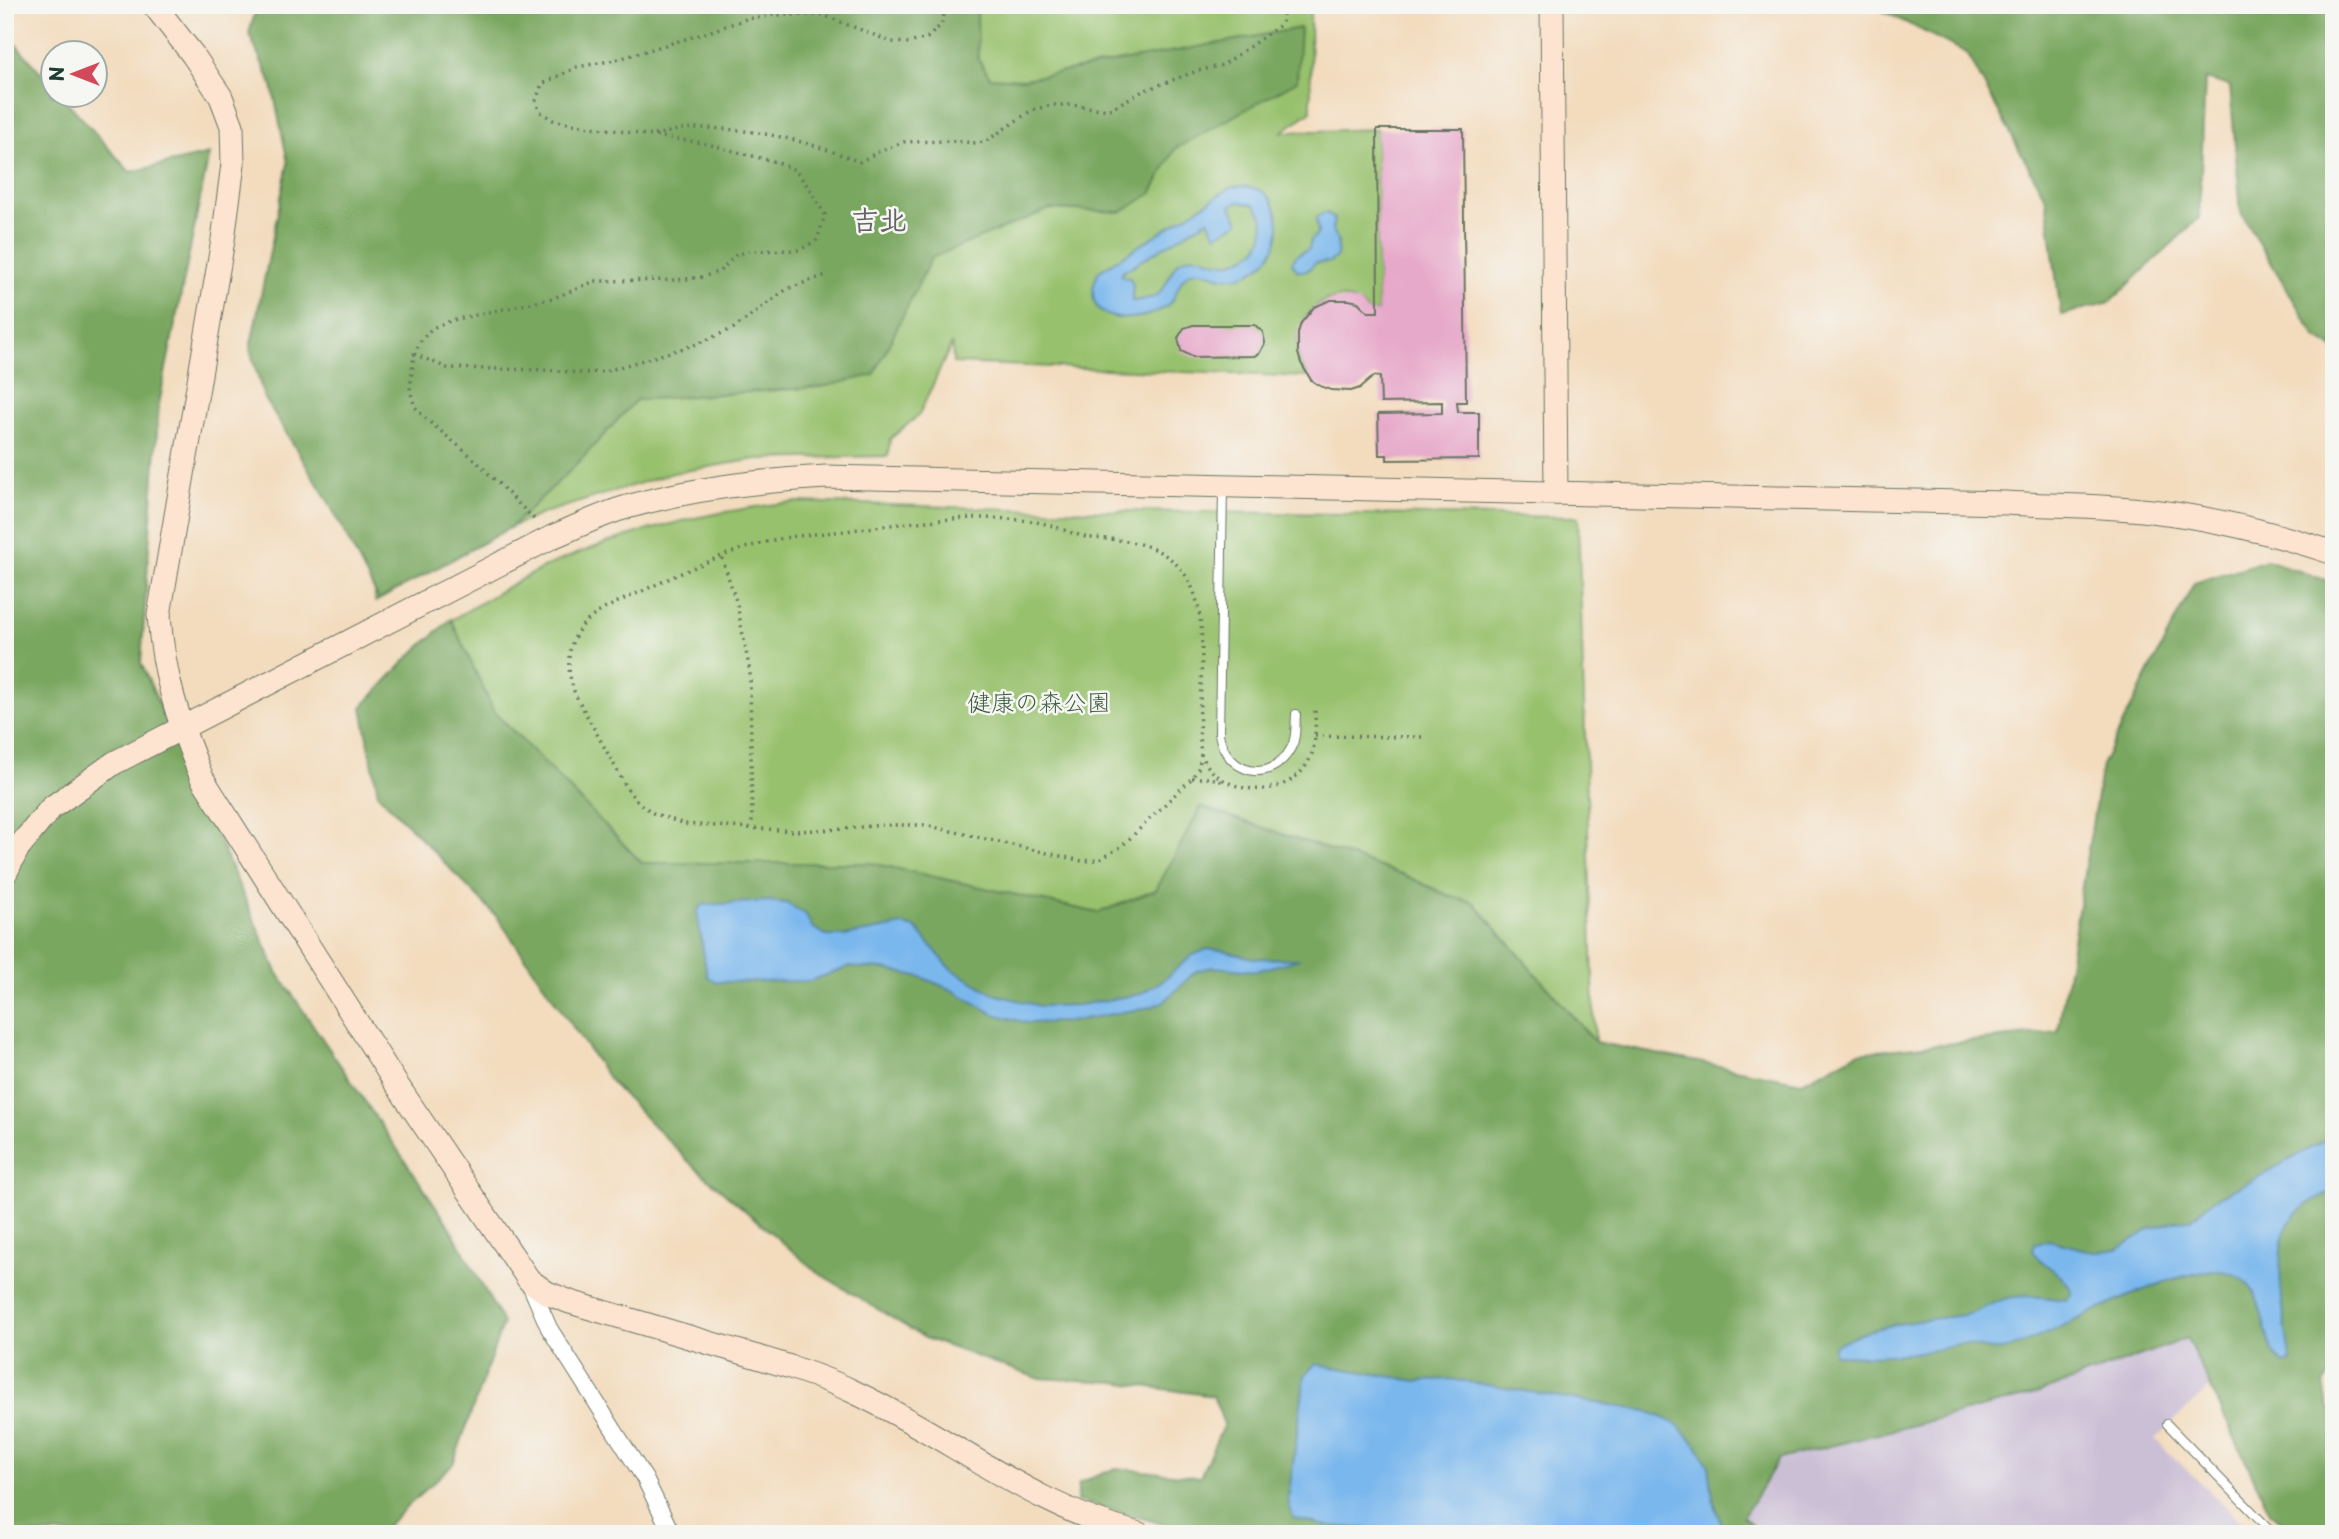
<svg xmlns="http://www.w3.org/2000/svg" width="2339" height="1539" viewBox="0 0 2339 1539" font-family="'Playpen Sans','Klee One',sans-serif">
<rect width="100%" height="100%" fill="#f6f6f2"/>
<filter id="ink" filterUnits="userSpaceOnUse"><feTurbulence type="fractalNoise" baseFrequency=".0143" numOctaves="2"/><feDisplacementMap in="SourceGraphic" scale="14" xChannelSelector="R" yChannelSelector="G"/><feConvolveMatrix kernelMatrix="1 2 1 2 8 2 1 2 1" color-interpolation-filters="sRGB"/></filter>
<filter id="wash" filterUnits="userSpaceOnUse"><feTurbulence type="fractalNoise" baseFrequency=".00686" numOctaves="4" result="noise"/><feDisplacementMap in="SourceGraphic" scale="28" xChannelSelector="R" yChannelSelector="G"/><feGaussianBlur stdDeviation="1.57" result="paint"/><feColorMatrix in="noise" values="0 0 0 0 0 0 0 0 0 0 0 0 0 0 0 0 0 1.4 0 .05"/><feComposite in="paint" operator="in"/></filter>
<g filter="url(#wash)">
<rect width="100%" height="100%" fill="#f3dcbe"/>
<path fill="#cbbfd5" d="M2188 1337 2211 1386 2155 1439 2253 1534H1760L1743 1517 1779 1459 2036 1394Z"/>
<g fill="#98c16d" stroke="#5c7f50" stroke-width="2">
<path d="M543 5H1310L1311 111 1282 132 1377 129 1378 312H1368C1332 271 1272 327 1309 377L953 363 952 343 919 415 890 439 888 456 756 459 673 473 544 513 511 527 375 602 374 503Z"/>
<path d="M797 502 1048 510 1578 517 1595 1042 1473 902 1447 895 1404 875 1202 807 1156 890 1098 913 871 863H642L494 712 451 620C485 601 519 578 554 563 632 530 712 510 797 502Z"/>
</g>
<g fill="#7aa760" stroke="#4c724a" stroke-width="2">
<path d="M257 5H977L978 59 990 77 1024 79 1300 28 1297 81 1175 149 1151 194 1121 212 1050 209 931 258 874 375 822 387 636 400 576 465 511 527 379 600 327 499 264 397 250 349 288 163 272 85 249 34Z"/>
<path d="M1871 5H2334V349L2316 337 2241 213 2230 86 2205 79 2199 218 2110 302 2061 315 2046 199 1967 53Z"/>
<path d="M5 32 52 85V94L61 95 130 172 209 154 159 404 141 663 277 972 450 1227 503 1323 453 1464 378 1534H5Z"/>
<path d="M2267 560 2334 583V1275L2329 1280 2334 1320V1370L2324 1383 2328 1407 2334 1412V1534H2296L2271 1514 2187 1338 2036 1394 1779 1459 1743 1517 1760 1534H1201L1077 1501 1079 1483 1116 1468 1200 1477 1224 1424 1213 1396 1115 1382 1037 1378 925 1338 817 1272 691 1164 611 1082 497 917 378 794 362 707 406 660 451 619 494 712 642 863H871L1098 913 1156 890 1201 807 1404 875 1447 895 1473 902 1595 1042 1802 1082 1858 1053 2058 1032 2102 765 2194 583Z"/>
</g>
<g fill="#7ab7ed" stroke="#4c7a90" stroke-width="2" fill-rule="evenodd">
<path d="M1238 186C1252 187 1264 188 1271 200 1279 212 1281 228 1277 241 1270 264 1247 280 1223 277 1211 275 1198 266 1187 275 1175 284 1179 300 1162 309 1128 327 1077 322 1098 272L1230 188ZM1238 202 1255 205C1262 214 1266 224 1263 235 1259 254 1238 264 1220 262 1207 261 1197 252 1183 259 1169 267 1170 284 1158 294 1152 299 1140 300 1132 301L1133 285 1130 278 1122 277 1121 273 1208 220 1216 235 1239 222 1231 206Z"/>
<path d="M1324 213 1329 214 1334 219 1332 231 1338 240 1337 256 1330 262 1315 263 1307 271H1298L1292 263C1295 253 1300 254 1309 249L1311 240 1318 233 1316 218Z"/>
<path d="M769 901 786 903 805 914 813 928 828 936H844L903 925 916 928 950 968 994 994 1040 1006 1079 1005 1140 994 1165 979 1191 956 1207 949 1224 950 1252 958 1300 959 1256 971 1213 967 1196 971 1165 1001 1151 1007 1068 1022 1027 1023 994 1014 954 991 921 977 884 969 848 967 810 981 716 982 707 976 697 912 702 905Z"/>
<path d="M2334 1135V1191C2316 1198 2302 1206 2290 1222 2270 1248 2286 1330 2291 1362L2283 1364C2258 1341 2269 1294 2238 1276 2192 1250 2055 1338 2003 1350 1989 1353 1975 1344 1961 1344 1952 1344 1943 1349 1935 1350 1907 1355 1862 1358 1834 1354V1346C1873 1323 1919 1321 1964 1315 1978 1313 1990 1303 2004 1299 2025 1293 2047 1298 2068 1300L2072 1292C2063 1272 2044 1267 2032 1251L2035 1243 2049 1240 2094 1252 2118 1249 2150 1229 2175 1221 2190 1220 2214 1199 2251 1181Z"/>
<path d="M1315 1364 1417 1381 1450 1379 1647 1411 1677 1424 1696 1444 1709 1466 1713 1498 1724 1534H1420L1321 1525 1293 1518 1288 1500 1305 1375Z"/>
</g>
<g id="blocks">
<g fill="#e7a9ca">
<path d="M1377 129H1463L1466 402H1457L1458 412H1479V459L1387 460V455H1379L1378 414 1442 413V402L1381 403 1380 377 1374 376 1360 388 1351 391 1331 390 1320 386 1311 380 1301 363 1298 353V333L1301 323 1314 307 1331 300H1349L1358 302 1368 312H1378Z"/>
<path d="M1193 325H1255L1263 332 1265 343 1259 354 1254 356 1193 357 1181 351 1178 338 1184 328Z"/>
</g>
</g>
</g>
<g filter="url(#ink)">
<use href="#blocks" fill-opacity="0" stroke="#697564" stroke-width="2"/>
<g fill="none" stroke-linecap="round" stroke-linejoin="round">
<g stroke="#697564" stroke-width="10">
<g id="lane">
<path d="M1223 489 1219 734C1226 774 1271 786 1291 748 1297 738 1295 725 1296 714"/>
<path d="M2167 1424 2274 1534"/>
</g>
</g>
<g stroke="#697564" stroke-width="18">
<path id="street" d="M529 1282 549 1328 645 1479 672 1534"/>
</g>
<g stroke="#697564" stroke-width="25">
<g id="secondary">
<path d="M154 5 193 55 221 97 232 126 233 164 223 240 159 615C163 676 179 723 202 778L395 1082 529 1280 547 1293 570 1302C621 1317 672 1332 723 1347 767 1360 813 1372 854 1392 952 1438 1032 1507 1139 1534"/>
<path d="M1552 5 1556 493"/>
<path d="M5 874 18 848 51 808 114 763 552 537C576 527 602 514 627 507 693 488 759 481 826 477L2006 503C2054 506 2103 505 2151 511 2214 518 2274 533 2334 553"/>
</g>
</g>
<g stroke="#697564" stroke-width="3.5" stroke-dasharray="2 5" stroke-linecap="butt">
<path d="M654 135C667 133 682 128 696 128 752 128 808 140 859 162L882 150 904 142 952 141 973 143 985 142 1032 110 1052 105H1072L1108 110 1143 91 1197 71 1223 65 1282 24 1284 5"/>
<path d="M414 354 447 368 549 370 580 373 603 372 697 344 734 328 787 289 829 274"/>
<path d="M534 519 472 457 426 419 415 407 410 390 414 354 421 340 432 328 453 320 554 298 595 281 678 280 703 277 720 271 736 255 749 251 800 250 817 240 825 215 810 189 795 170 776 162 703 143 577 125 553 120 539 111 536 100 542 84 577 67 615 60 699 35 746 19 775 15H823L892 42 909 43 927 38 942 24 946 5"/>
<path d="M722 558 737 604 750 672 752 827"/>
<path d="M1315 736 1423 737"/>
<path d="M1201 754 1199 767 1192 778 1122 846 1099 860 1082 861 925 825H880L844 829 796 831 684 824 653 813 639 803 629 792 575 694C568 674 565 653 577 633 589 613 618 602 638 593 679 574 722 553 766 542 792 535 819 534 845 531 889 525 933 519 977 518 998 518 1021 519 1041 523 1058 526 1075 536 1092 538 1128 540 1164 543 1186 576 1215 620 1194 701 1201 754 1218 798 1292 803 1311 756 1317 741 1315 722 1315 707"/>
<path d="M1192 778H1211L1224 782"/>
</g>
<use href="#lane" stroke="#fff" stroke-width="8"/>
<use href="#street" stroke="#fff" stroke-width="16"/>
<use href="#secondary" stroke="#fde4d0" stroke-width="23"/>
</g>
</g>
<g text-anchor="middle" stroke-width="5" stroke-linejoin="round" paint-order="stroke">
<g font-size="24" fill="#3d5e42" stroke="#f6f6f2">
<text x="1039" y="711">健康の森公園</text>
</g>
<g font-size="28" font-weight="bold" fill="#656368" stroke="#f6f6f2">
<text x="879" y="230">吉北</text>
</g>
</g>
<rect width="2339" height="1539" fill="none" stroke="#f6f6f2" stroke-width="28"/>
<g transform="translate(74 74) rotate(270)"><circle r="33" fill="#f6f6f2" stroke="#a0aca6" stroke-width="2"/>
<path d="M0-5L12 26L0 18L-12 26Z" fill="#d1495b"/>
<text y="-10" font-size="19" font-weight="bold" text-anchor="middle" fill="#1f3d34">N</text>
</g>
</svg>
